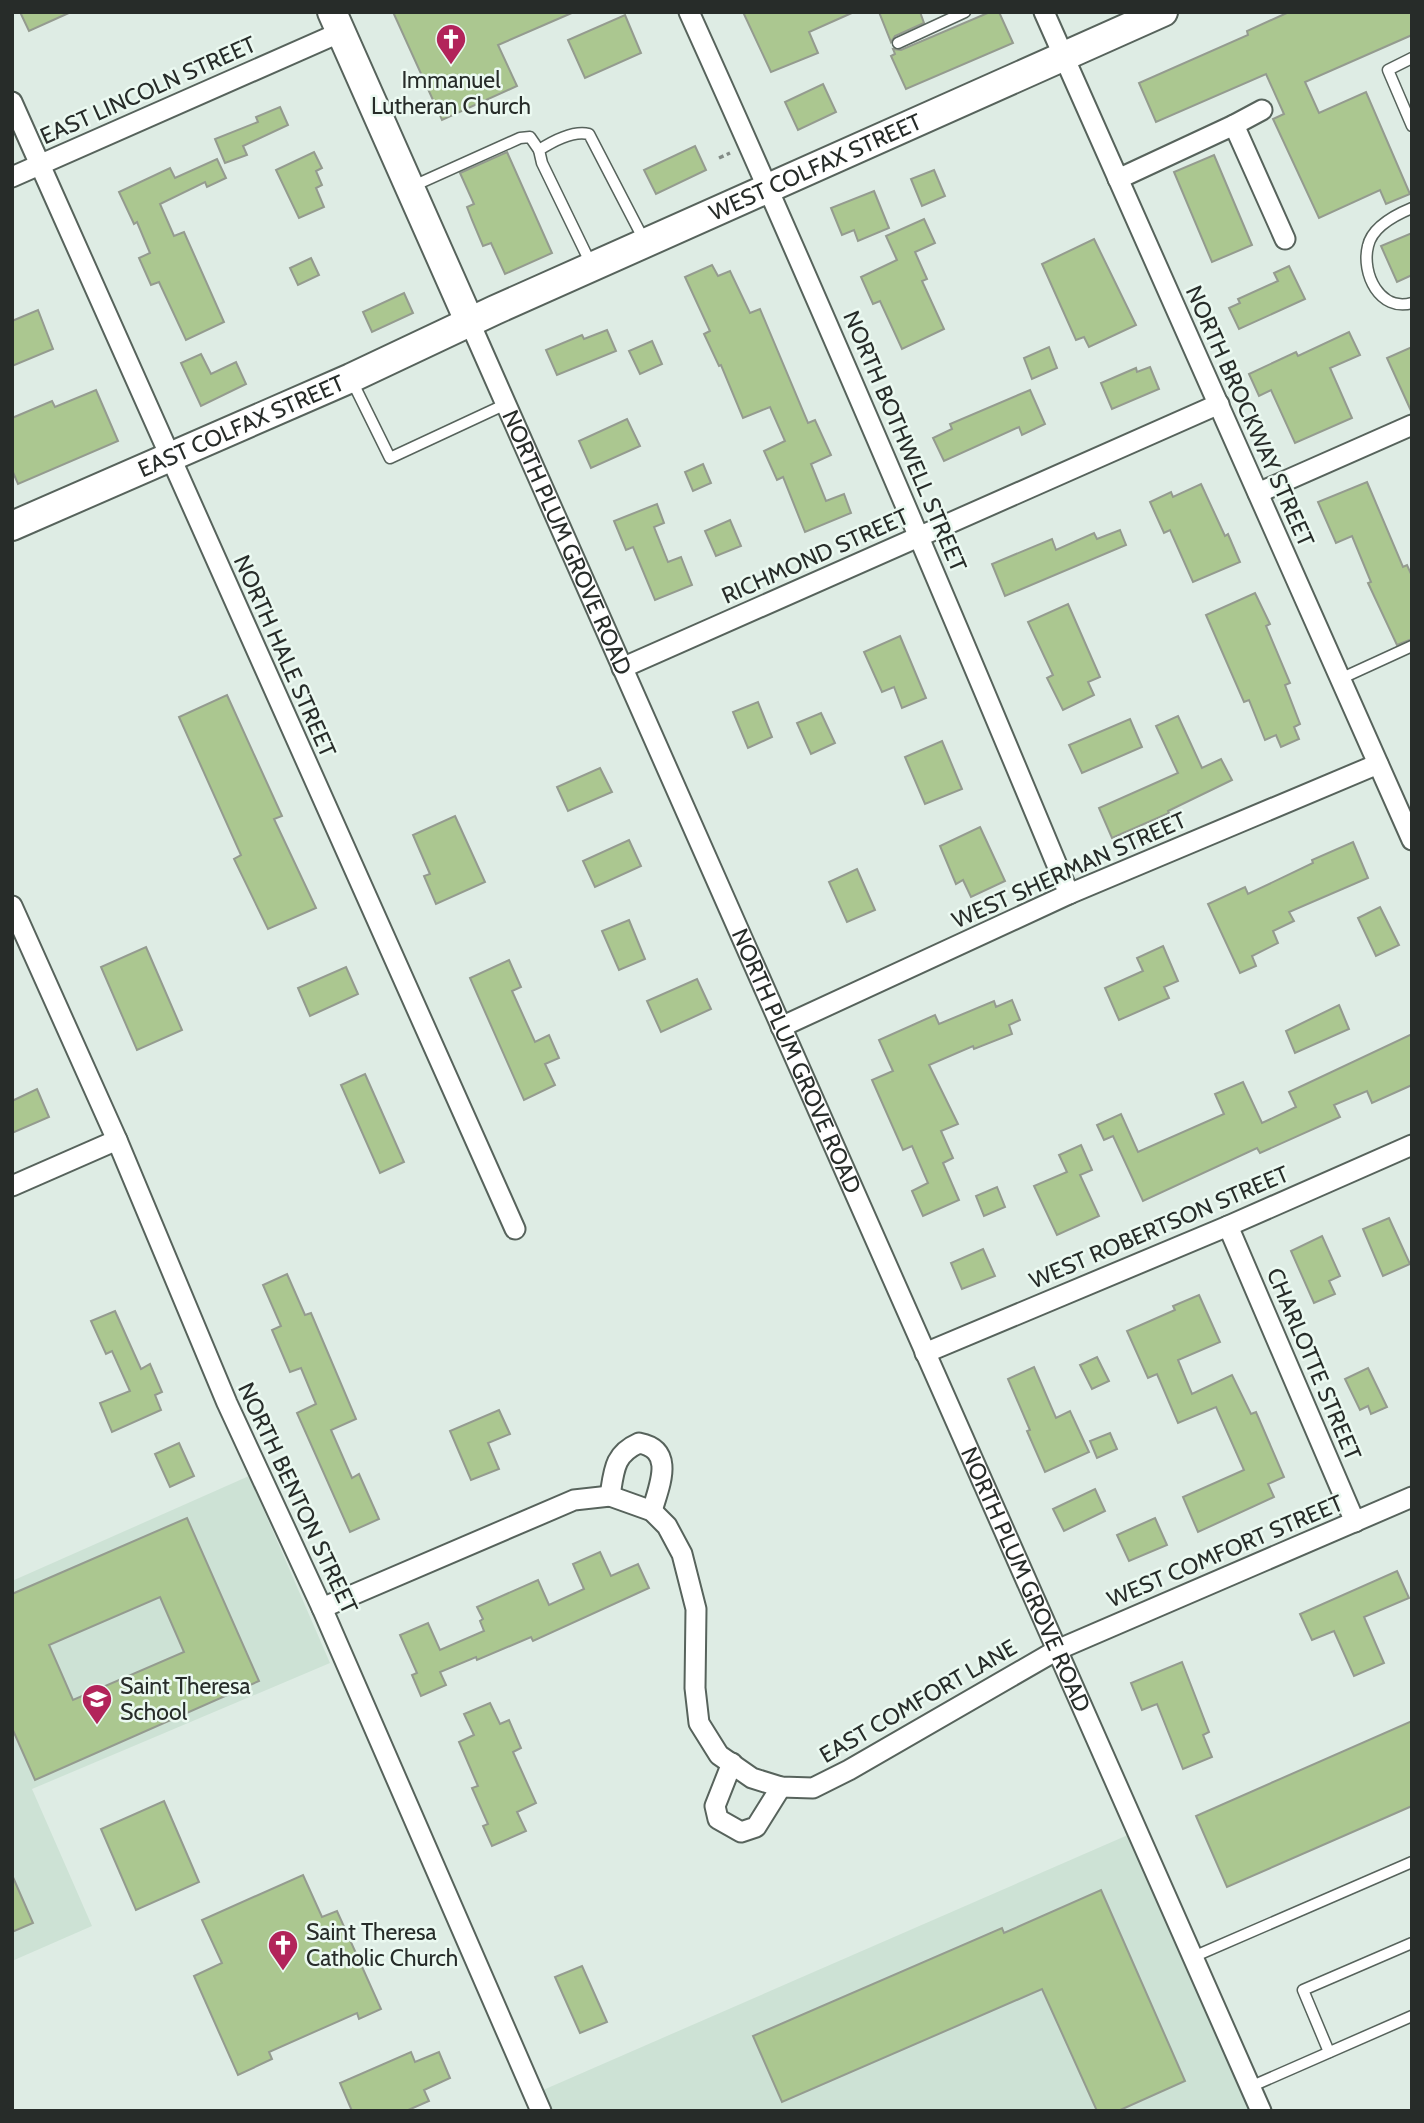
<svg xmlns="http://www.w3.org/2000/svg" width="1424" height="2123" viewBox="0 0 1424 2123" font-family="Cabin,sans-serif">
<rect width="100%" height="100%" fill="#deece4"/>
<g fill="#cde2d5">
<path d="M249 1476 330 1663 32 1789 92 1926 12 1961V1581Z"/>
<path d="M1137 1831 1261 2111H541L534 2094Z"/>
</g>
<g fill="#abc790" stroke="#949b8f" stroke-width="2" fill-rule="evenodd">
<path d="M20 12H71L29 31Z"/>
<path d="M393 12H574L498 45 517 86 442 120Z"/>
<path d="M743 12H854L809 32 818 53 771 72Z"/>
<path d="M879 12H920L924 23 895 36 891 42Z"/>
<path d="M990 12H999L1013 43 906 89 891 56 895 54 893 49 901 50Z"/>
<path d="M1289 12H1412V35L1305 82 1319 113 1366 92 1410 194 1386 204 1380 190 1319 218 1273 119 1284 114 1266 74 1156 122 1139 83 1248 35 1247 31Z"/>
<path d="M625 15 641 53 585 78 568 40Z"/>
<path d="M823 84 836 112 798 130 785 102Z"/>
<path d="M280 107 288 125 243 146 247 155 225 163 215 139 258 122 256 117Z"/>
<path d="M695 146 706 170 656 194 644 170Z"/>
<path d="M314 152 322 168 316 171 322 185 316 188 324 207 299 218 276 170Z"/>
<path d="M507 152 552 253 505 274 491 243 483 246 472 220 467 207 474 204 460 173Z"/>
<path d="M1214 155 1252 245 1212 262 1174 172Z"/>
<path d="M217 159 226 178 207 187 205 182 160 204 174 236 184 232 224 322 186 340 159 282 151 285 139 258 150 253 137 222 134 224 119 192 170 168 175 178Z"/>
<path d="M934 170 945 196 922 206 911 179Z"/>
<path d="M874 191 889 228 858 241 854 230 842 235 831 208Z"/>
<path d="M924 219 935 243 915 252 927 279 922 281 944 329 902 349 880 301 873 304 861 277 897 260 886 236Z"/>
<path d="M1412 233V275L1397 282 1381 246Z"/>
<path d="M1094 239 1136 325 1089 347 1084 337 1076 340 1042 264Z"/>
<path d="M311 258 319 275 298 285 290 268Z"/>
<path d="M712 265 718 276 730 271 750 313 760 309 808 423 815 420 831 455 811 464 826 501 844 494 851 513 805 532 783 477 777 480 764 451 785 441 770 407 743 418 721 365 719 366 704 334 710 331 685 277Z"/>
<path d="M1289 266 1305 299 1239 329 1229 308 1240 303 1238 299 1278 281 1274 273Z"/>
<path d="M404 293 413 313 372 332 363 312Z"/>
<path d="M38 310 53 349 12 366V321Z"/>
<path d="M607 330 616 351 557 375 546 350 582 335 584 339Z"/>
<path d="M1349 332 1360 355 1330 368 1352 418 1295 443 1271 390 1259 396 1249 374 1296 352 1298 356Z"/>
<path d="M652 341 662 364 640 374 629 351Z"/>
<path d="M1049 347 1057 368 1032 379 1024 358Z"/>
<path d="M1412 347V413L1387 358Z"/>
<path d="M201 354 211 374 236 362 246 384 201 406 181 363Z"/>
<path d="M1150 367 1159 389 1112 409 1101 383 1136 368 1137 372Z"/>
<path d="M96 390 118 441 18 484 12 470V418L52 401 55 407Z"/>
<path d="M1030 390 1045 424 1022 435 1019 427 944 461 933 438 952 429 950 424Z"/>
<path d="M627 419 640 446 591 468 579 441Z"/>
<path d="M703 464 711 483 693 491 685 472Z"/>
<path d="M1367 482 1403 567 1407 565 1412 576V639L1397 645 1368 583 1371 582 1352 536 1336 543 1318 502Z"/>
<path d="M1201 484 1225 536 1228 534 1240 562 1193 582 1170 530 1164 533 1150 502 1171 492 1173 497Z"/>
<path d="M657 504 664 523 654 527 668 562 681 557 692 585 655 600 633 547 626 550 614 521Z"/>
<path d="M730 520 741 546 716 556 705 531Z"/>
<path d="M1120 530 1126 545 1005 596 992 564 1052 539 1056 550 1094 533 1097 539Z"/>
<path d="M1255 593 1270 624 1266 626 1290 683 1285 685 1300 724 1294 727 1299 739 1281 747 1276 735 1265 740 1249 700 1244 702 1206 615Z"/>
<path d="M1068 604 1100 677 1088 682 1094 695 1063 710 1047 678 1053 675 1028 622Z"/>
<path d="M900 636 926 698 902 708 894 687 882 692 864 652Z"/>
<path d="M227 695 282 816 274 819 316 908 268 929 234 859 241 855 179 717Z"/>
<path d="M758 702 772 737 748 748 733 712Z"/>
<path d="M821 713 835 743 811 754 797 723Z"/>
<path d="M1178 716 1202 768 1221 759 1232 780 1168 811 1169 813 1112 838 1099 808 1178 773 1156 726Z"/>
<path d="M1130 719 1142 747 1082 773 1069 745Z"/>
<path d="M942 741 962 789 925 804 905 757Z"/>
<path d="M600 768 612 792 568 811 557 787Z"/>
<path d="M455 816 485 882 436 904 424 876 430 874 413 835Z"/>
<path d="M980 827 1005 881 971 897 963 880 956 884 940 846Z"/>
<path d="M629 840 641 866 595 887 583 861Z"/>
<path d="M1353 842 1368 878 1289 912 1294 921 1273 931 1278 943 1252 956 1256 966 1240 973 1208 904 1245 887 1248 894 1313 863 1312 860Z"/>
<path d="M857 869 875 910 847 922 829 882Z"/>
<path d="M1380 907 1399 945 1376 956 1358 918Z"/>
<path d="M629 920 645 959 619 970 602 931Z"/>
<path d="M1163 946 1178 981 1164 987 1169 998 1119 1020 1105 988 1143 971 1137 958Z"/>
<path d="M146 947 182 1030 137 1050 101 967Z"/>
<path d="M509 960 521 987 512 991 535 1042 549 1035 559 1058 545 1064 555 1085 524 1100 470 978Z"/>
<path d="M346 967 358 994 310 1016 298 988Z"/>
<path d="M697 979 711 1009 661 1032 647 1001Z"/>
<path d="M1012 1000 1020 1020 1009 1025 1012 1034 974 1049 973 1046 929 1065 958 1124 941 1131 953 1158 943 1163 959 1200 923 1216 912 1191 928 1183 912 1146 903 1150 872 1080 893 1071 879 1040 935 1015 939 1024 994 1001 996 1007Z"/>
<path d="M1339 1005 1349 1029 1295 1053 1286 1031Z"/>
<path d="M1412 1034V1085L1372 1103 1367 1091 1334 1105 1340 1117 1260 1153 1257 1148 1143 1201 1113 1136 1104 1140 1097 1125 1121 1114 1138 1152 1224 1114 1215 1094 1243 1082 1262 1123 1296 1107 1289 1092Z"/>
<path d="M365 1074 404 1162 380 1173 341 1085Z"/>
<path d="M37 1089 49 1117 12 1133V1101Z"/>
<path d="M1081 1145 1092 1170 1080 1175 1099 1216 1057 1235 1034 1186 1067 1172 1059 1155Z"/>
<path d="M997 1187 1005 1207 984 1216 976 1196Z"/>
<path d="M1389 1218 1410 1264 1383 1276 1363 1229Z"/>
<path d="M1322 1236 1340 1276 1329 1281 1335 1294 1314 1303 1291 1251Z"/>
<path d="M983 1249 995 1276 962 1289 951 1263Z"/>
<path d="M287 1274 305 1315 311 1313 356 1419 331 1430 352 1478 359 1474 379 1519 350 1532 297 1413 316 1404 301 1368 290 1372 272 1330 281 1326 263 1285Z"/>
<path d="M1199 1295 1220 1342 1178 1360 1192 1394 1232 1375 1251 1414 1256 1412 1284 1477 1268 1484 1274 1497 1198 1532 1183 1497 1244 1470 1216 1407 1178 1423 1157 1374 1148 1378 1127 1331 1175 1310 1173 1306Z"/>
<path d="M115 1311 141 1369 150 1364 162 1392 155 1395 161 1410 112 1432 100 1403 130 1391 112 1351 106 1354 91 1321Z"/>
<path d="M1097 1357 1109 1381 1092 1389 1080 1365Z"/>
<path d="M1034 1367 1056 1418 1070 1411 1089 1452 1045 1472 1027 1431 1030 1430 1008 1379Z"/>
<path d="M1368 1368 1387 1407 1371 1414 1368 1406 1360 1410 1345 1379Z"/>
<path d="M499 1410 510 1434 488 1443 499 1469 471 1480 450 1431Z"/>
<path d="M1110 1433 1117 1449 1097 1458 1090 1441Z"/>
<path d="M179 1443 194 1476 170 1487 155 1454Z"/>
<path d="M1095 1489 1105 1511 1064 1531 1053 1509Z"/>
<path d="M187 1518 259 1681 35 1780 12 1728V1594ZM160 1597 184 1652 73 1700 49 1645Z"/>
<path d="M1155 1518 1167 1545 1129 1561 1117 1535Z"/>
<path d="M600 1552 611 1576 638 1564 649 1588 533 1641 531 1637 477 1660 476 1657 440 1672 446 1685 421 1696 412 1675 417 1673 400 1635 428 1623 440 1650 484 1631 480 1621 483 1619 477 1607 538 1580 549 1605 584 1589 573 1564Z"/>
<path d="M1397 1571 1409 1598 1364 1617 1384 1663 1354 1676 1334 1631 1312 1640 1300 1614Z"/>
<path d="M1182 1662 1209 1732 1203 1735 1212 1757 1183 1769 1157 1704 1142 1710 1131 1683Z"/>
<path d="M490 1703 500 1724 509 1720 521 1748 513 1752 536 1803 517 1812 526 1831 492 1846 483 1826 488 1824 472 1788 478 1786 459 1742 474 1735 464 1714Z"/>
<path d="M1412 1721V1806L1227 1887 1196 1816Z"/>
<path d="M164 1801 199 1882 136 1910 101 1829Z"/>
<path d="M12 1875 33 1923 12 1932Z"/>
<path d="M303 1875 322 1917 337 1911 381 2009 359 2019 357 2013 269 2052 272 2059 238 2075 194 1976 222 1963 202 1920Z"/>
<path d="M1101 1890 1185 2081 1118 2111H1097L1042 1989 782 2102 753 2036 1002 1928 1004 1933Z"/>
<path d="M582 1966 607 2022 580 2033 555 1977Z"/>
<path d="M411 2052 415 2062 439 2052 450 2078 424 2090 429 2101 406 2111H352L340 2083Z"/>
</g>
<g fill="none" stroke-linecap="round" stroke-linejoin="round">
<g stroke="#57635c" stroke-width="13">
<g id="lane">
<path d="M898 43 965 12"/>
<path d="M1412 58 1388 70 1412 126"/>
<path d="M411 187 520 138 530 137 539 150"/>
<path d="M1412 208C1395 215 1372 227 1368 246 1361 274 1380 312 1412 303"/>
<path d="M591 264 542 163 539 150C553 141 573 130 589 134L644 240"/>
<path d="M352 381 390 458 506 404"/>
<path d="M1340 679 1412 646"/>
<path d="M1193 1957 1412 1862"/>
<path d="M1329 2052 1303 1990 1412 1943"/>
<path d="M1250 2087 1412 2016"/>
</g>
</g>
<g stroke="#57635c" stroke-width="23">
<g id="street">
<path d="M689 12C821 304 946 598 1069 894"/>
<path d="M1044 12 1412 840"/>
<path d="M12 102 515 1229"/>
<path d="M1234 125 1262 110"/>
<path d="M12 177 341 32"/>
<path d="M1118 179 1234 125 1285 239"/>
<path id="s1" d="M470 323 1261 2111"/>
<path d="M1258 493 1412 425"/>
<path d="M622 668 1219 404"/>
<path d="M12 906 117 1140 227 1403 322 1608 541 2111"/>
<path d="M781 1027 1069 894 1378 764"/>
<path d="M12 1186 117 1140"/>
<path d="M1228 1226 1355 1522"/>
<path d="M925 1353 1228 1226 1412 1145"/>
<path d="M610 1496C614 1470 614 1454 639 1443 676 1450 659 1486 652 1511"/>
<path d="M322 1608 574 1500 610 1496 652 1511 667 1526 682 1554 696 1609 695 1688 699 1723 719 1755 752 1778 781 1787 813 1788 849 1770 1057 1650 1412 1497"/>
<path d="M732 1763 715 1806 718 1819 741 1832 756 1827 781 1787"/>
</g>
</g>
<g stroke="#57635c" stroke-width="32">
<g id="secondary">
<path d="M332 12 470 323"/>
<path id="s2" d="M12 526 351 378 495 310 1163 12"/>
</g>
</g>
<path stroke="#828b86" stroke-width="3.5" stroke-dasharray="5 3.5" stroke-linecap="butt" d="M719 158 730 153"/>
<use href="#lane" stroke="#fff" stroke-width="10"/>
<use href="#street" stroke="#fff" stroke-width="19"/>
<use href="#secondary" stroke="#fff" stroke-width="28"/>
</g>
<defs>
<g id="church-pin" transform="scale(1.575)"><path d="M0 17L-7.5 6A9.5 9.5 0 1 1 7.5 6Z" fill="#b2245a" stroke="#ebf9f1"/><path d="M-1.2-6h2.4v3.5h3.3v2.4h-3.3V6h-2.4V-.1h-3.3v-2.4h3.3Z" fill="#fff"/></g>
<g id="school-pin" transform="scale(1.575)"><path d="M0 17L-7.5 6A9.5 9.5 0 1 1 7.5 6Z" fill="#b2245a" stroke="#ebf9f1"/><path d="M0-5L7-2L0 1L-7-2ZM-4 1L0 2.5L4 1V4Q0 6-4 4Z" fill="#fff"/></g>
</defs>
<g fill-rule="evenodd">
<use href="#church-pin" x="451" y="39"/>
<use href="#school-pin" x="97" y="1699"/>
<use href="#church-pin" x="283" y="1945"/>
</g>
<g text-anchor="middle" stroke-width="5" stroke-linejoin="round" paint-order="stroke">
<g font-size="23" fill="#272c29" stroke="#ebf9f1" text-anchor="start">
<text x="451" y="88" text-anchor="middle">Immanuel<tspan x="451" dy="26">Lutheran Church</tspan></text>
<text x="120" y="1694">Saint Theresa<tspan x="120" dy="26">School</tspan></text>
<text x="306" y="1940">Saint Theresa<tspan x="306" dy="26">Catholic Church</tspan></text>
</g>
<g font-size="23" fill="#272c29" stroke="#ebf9f1">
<text transform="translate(148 90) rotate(-24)" y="8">EAST LINCOLN STREET</text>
<text dy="8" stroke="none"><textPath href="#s2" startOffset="880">WEST COLFAX STREET</textPath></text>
<text transform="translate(1250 416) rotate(66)" y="8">NORTH BROCKWAY STREET</text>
<text dy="8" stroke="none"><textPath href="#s2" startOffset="250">EAST COLFAX STREET</textPath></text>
<text transform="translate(905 441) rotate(67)" y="8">NORTH BOTHWELL STREET</text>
<text dy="8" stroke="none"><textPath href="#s1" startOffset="240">NORTH PLUM GROVE ROAD</textPath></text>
<text transform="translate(815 556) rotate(-24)" y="8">RICHMOND STREET</text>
<text transform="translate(285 656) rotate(66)" y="8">NORTH HALE STREET</text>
<text transform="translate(1069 870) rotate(-24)" y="8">WEST SHERMAN STREET</text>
<text dy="8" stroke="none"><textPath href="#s1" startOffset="807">NORTH PLUM GROVE ROAD</textPath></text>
<text transform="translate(1159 1227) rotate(-23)" y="8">WEST ROBERTSON STREET</text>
<text transform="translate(1314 1364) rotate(67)" y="8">CHARLOTTE STREET</text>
<text transform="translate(298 1498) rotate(65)" y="8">NORTH BENTON STREET</text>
<text transform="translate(1225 1551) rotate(-23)" y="8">WEST COMFORT STREET</text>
<text dy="8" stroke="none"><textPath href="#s1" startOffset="1374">NORTH PLUM GROVE ROAD</textPath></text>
<text transform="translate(918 1701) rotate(-30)" y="8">EAST COMFORT LANE</text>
</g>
</g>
<rect width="1424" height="2123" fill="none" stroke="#272c29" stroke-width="28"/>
</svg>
